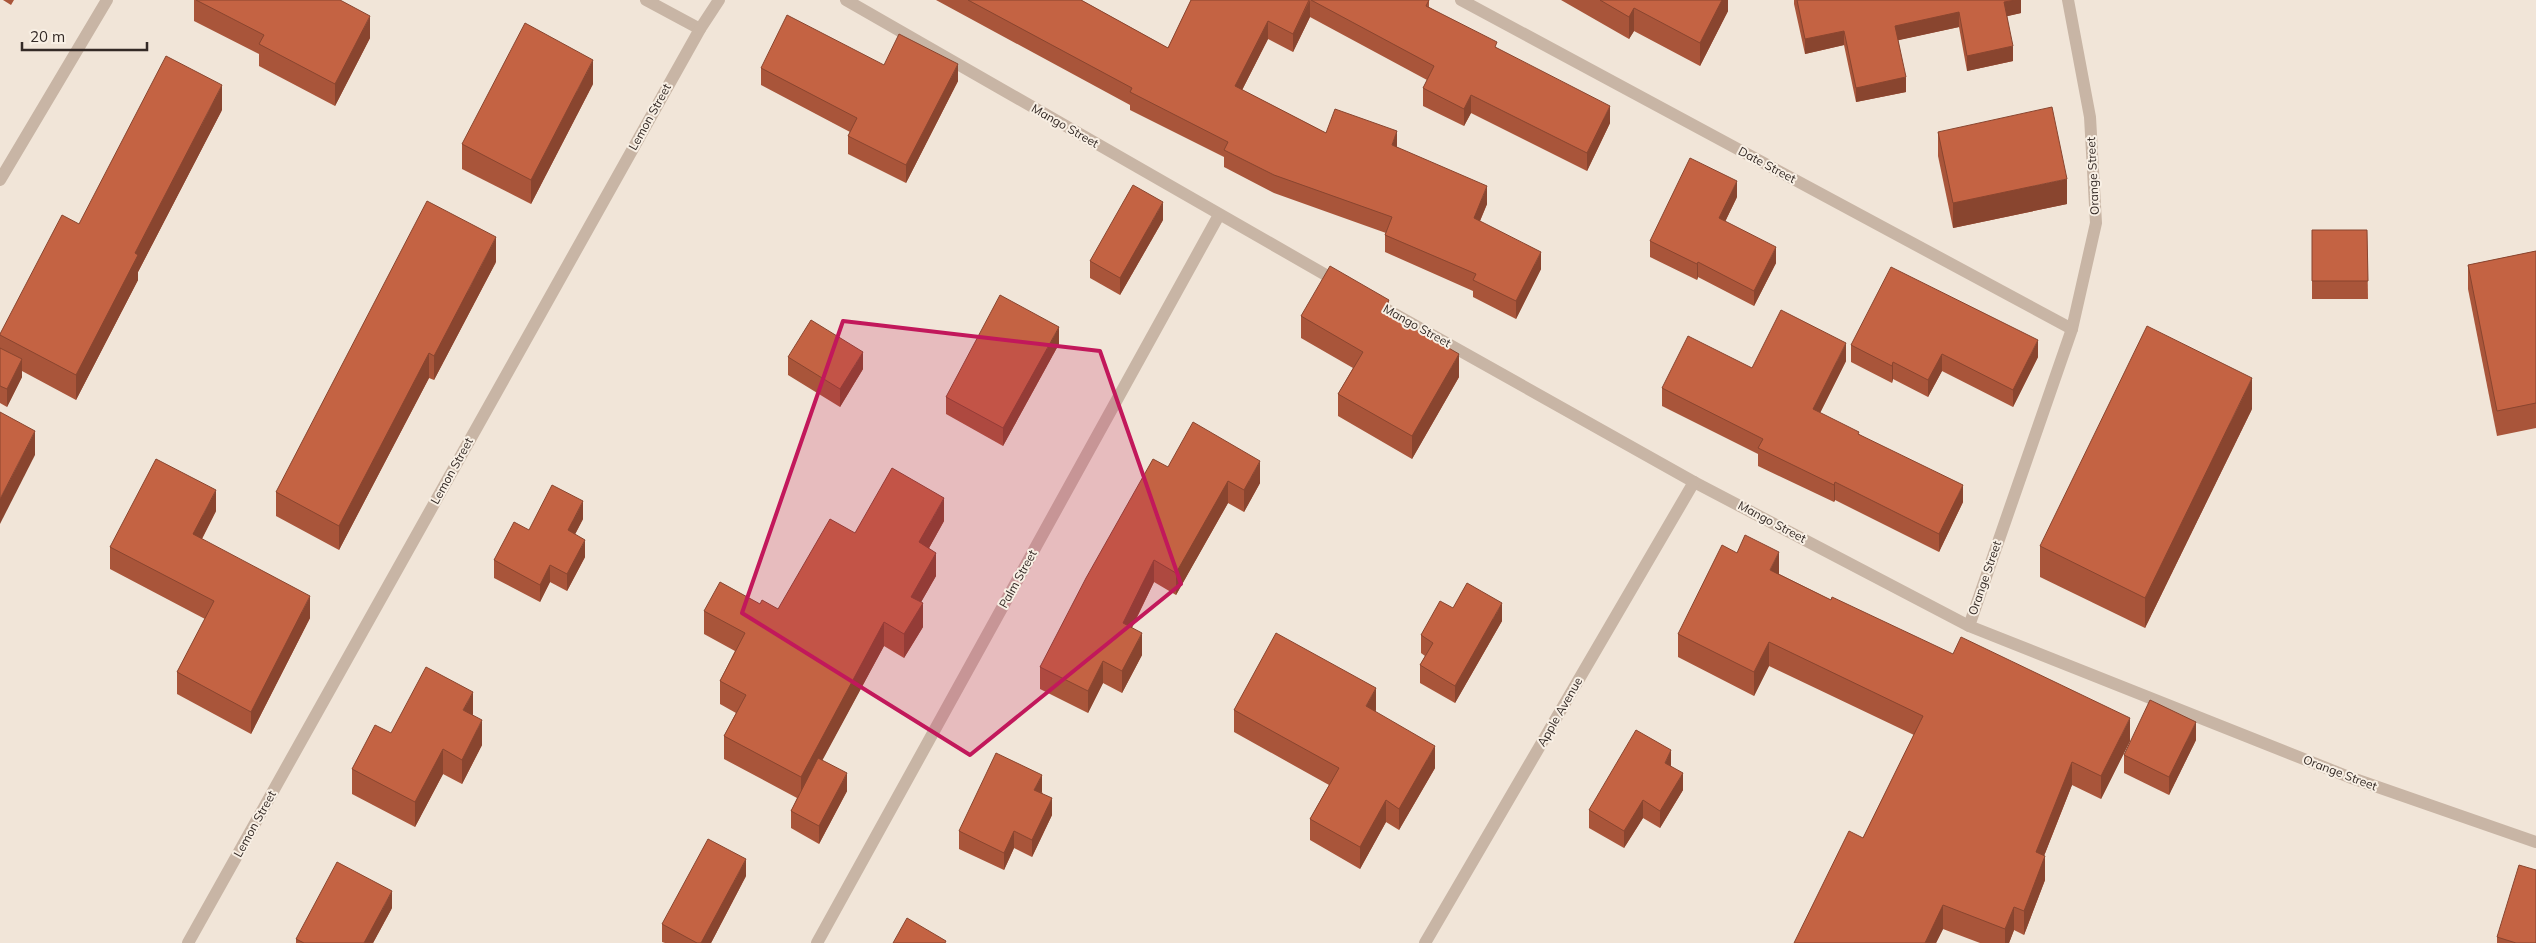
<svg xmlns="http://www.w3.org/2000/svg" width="2536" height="943" viewBox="0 0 2536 943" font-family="Mulish,sans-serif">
<rect width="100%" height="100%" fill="#f1e5d8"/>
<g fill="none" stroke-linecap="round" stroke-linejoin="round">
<g stroke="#c8b5a5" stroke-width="12">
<path d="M646 0 700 29"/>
<path d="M846 0 1338 282"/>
<path d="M1461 0 2072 329"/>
<path d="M2068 0 2090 117 2096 223 2072 329 1969 626 2349 777 2536 842"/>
<path d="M0 180 107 0"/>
<path d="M1375 303 1694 482 1969 626"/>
<path d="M188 943 700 29 719 0"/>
<path d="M817 943 1219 215"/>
<path d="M1425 943 1694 482"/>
</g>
</g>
<g fill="#a9553a">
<path d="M3 0H14L11 5Z"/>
<path d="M194 0H340L370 38 335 106 259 66V54L194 21Z"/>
<path d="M936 0H1081L1168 48 1191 0H1429V7L1497 48 1610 123 1587 171 1471 113 1464 126 1423 106V88L1427 80 1310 17 1293 52 1268 39 1242 90 1326 133 1397 147 1487 204 1480 221 1541 269 1516 319 1473 297V291L1385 252V235L1386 233 1274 193 1224 167V157L1130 110V105Z"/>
<path d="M1561 0H1728V11L1700 66 1634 31 1629 39Z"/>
<path d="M1794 0H2021V13L2007 16 2013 61 1967 71 1959 27 1898 40 1906 92 1856 102 1844 45 1805 54 1794 4Z"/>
<path d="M884 65 958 81 906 183 848 154V136L850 132 761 85V68Z"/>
<path d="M593 84 531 204 462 169V144Z"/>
<path d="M222 110 138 272V280L76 400 22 371V377L7 407 0 403V334L79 224Z"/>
<path d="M1938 132 2067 204 1953 228 1938 156Z"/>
<path d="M1737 197 1725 222 1776 263 1754 306 1698 277 1697 280 1650 257V241Z"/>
<path d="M1163 220 1120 295 1090 278V261Z"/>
<path d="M2312 230H2367L2368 299H2312Z"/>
<path d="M2536 251V428L2497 436 2468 289V265Z"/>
<path d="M496 262 434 380 429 378 339 550 276 516V492Z"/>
<path d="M1389 314 1459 377 1412 459 1338 416V394L1353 368 1301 338V316Z"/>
<path d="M1059 344 1003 446 946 414V397Z"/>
<path d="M1851 345 2038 357 2013 407 1942 371 1928 397 1893 379 1892 383 1851 362Z"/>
<path d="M788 357 863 369 840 407 788 375Z"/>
<path d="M1846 361 1820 413 1859 434 1963 502 1939 552 1835 500 1834 502 1758 466V454L1662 406V388L1752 368Z"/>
<path d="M2252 409 2145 628 2040 577V546Z"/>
<path d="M1168 467 1260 483 1244 512 1228 503 1176 595 1154 582 1132 628 1142 655 1122 693 1103 683 1088 713 1040 689V667Z"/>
<path d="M216 511 202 539 310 618 251 734 177 694V672L205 619 110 569V547Z"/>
<path d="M583 519 575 534 585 557 567 591 550 582 540 602 494 578V560L529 530Z"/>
<path d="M944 521 929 548 936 576 921 602 923 627 904 658 884 646 822 760 847 791 819 844 791 828V811L797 798 724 759V736L736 713 720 704V681L735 651 704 634V611L760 604 778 609 855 533Z"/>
<path d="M1779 574 1831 600 2130 741 2101 799 2072 785 2044 856 2045 880 2024 935 2014 930 2009 943H1980L1943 929 1936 943H1794L1863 838 1914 735 1769 666 1754 696 1678 657V634Z"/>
<path d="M1453 608 1502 621 1455 703 1420 683V665L1425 656 1421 653V635Z"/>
<path d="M1234 710H1376L1375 712 1435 768 1399 830 1386 822 1360 869 1310 840V819L1329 785 1234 732Z"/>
<path d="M473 715 482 745 462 784 443 774 415 827 352 794V769L391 733Z"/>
<path d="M2196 740 2169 795 2124 773V755Z"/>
<path d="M1671 766 1683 790 1660 828 1643 818 1624 848 1589 828V810Z"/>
<path d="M1042 792 1052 815 1032 857 1014 848 1004 870 959 849V831Z"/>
<path d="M746 876 711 943H665L662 942V924Z"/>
<path d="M392 908 373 943H296V939Z"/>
<path d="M2497 937 2536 943H2497Z"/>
</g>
<g fill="#89452f">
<path d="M1310 0V17L1293 52V34Z"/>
<path d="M1722 0H1728V11L1700 66V43Z"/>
<path d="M2016 0H2021V13L2004 17V2Z"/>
<path d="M1634 8V31L1629 39V17Z"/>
<path d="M1959 12V27L1895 41V26Z"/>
<path d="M370 16V38L335 106V84Z"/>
<path d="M1268 21V39L1235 104V86Z"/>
<path d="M1844 31V45L1805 54V39Z"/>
<path d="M2013 46V61L1967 71V56Z"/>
<path d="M593 60V84L531 204V180Z"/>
<path d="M958 64V81L906 183V165Z"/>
<path d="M1906 77V92L1856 102V88Z"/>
<path d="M222 85V110L138 272V280L76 400V375L135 253Z"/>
<path d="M1471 95V113L1464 126V109Z"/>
<path d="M1610 106V123L1587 171V153Z"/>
<path d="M1397 131V148L1392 145Z"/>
<path d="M2067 179V204L1953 228V203Z"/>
<path d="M1737 181V197L1719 234V218Z"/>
<path d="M1487 186V204L1474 235V218Z"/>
<path d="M1163 202V220L1120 295V278Z"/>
<path d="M496 237V262L434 380V356Z"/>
<path d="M1776 247V263L1754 306V291Z"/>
<path d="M1541 252V269L1516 319V301Z"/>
<path d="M1698 262V277L1697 280V264Z"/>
<path d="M1389 300V323L1383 310Z"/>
<path d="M1059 327V344L1003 446V428Z"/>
<path d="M2038 340V357L2013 407V390Z"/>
<path d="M1846 343V361L1813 427V409Z"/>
<path d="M863 352V369L840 407V389Z"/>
<path d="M429 353V378L339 550V526Z"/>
<path d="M1459 354V377L1412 459V436Z"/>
<path d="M1942 354V371L1928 397V380Z"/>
<path d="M22 359V377L7 407V389Z"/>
<path d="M1893 362V379L1892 383V366Z"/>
<path d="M2252 378V409L2145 628V598Z"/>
<path d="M35 431V455L0 524V499Z"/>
<path d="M1260 461V483L1244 512V490Z"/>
<path d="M1228 481V503L1176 595V573Z"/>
<path d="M1835 482V500L1834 502V485Z"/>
<path d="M1963 485V502L1939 552V534Z"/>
<path d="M216 490V511L193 556V534Z"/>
<path d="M944 498V521L919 566V542Z"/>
<path d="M583 501V519L568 548V530Z"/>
<path d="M585 540V557L567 591V574Z"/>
<path d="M1779 552V576L1770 570Z"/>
<path d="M936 553V576L911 620V597Z"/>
<path d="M1154 560V582L1123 645V623Z"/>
<path d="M550 565V582L540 602V585Z"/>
<path d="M310 596V618L251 734V712Z"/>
<path d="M923 603V627L904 658V634Z"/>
<path d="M1502 603V621L1455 703V686Z"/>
<path d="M884 622V646L801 800V777Z"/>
<path d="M1142 633V655L1122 693V671Z"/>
<path d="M1769 642V666L1754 696V672Z"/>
<path d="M1103 661V683L1088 713V691Z"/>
<path d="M1376 688V710L1366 728V706Z"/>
<path d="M473 692V717L463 710Z"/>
<path d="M2130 718V741L2101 799V776Z"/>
<path d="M482 720V745L462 784V760Z"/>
<path d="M2196 722V740L2169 795V777Z"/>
<path d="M1435 746V768L1399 830V809Z"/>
<path d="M443 749V774L415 827V802Z"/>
<path d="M1671 750V768L1665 763Z"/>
<path d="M2072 762V785L2036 876V852Z"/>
<path d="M847 773V791L819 844V826Z"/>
<path d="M1683 773V790L1660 828V811Z"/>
<path d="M1042 775V792L1034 807V790Z"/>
<path d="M1052 798V815L1032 857V840Z"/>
<path d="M1386 800V822L1360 869V847Z"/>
<path d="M1643 800V818L1624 848V831Z"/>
<path d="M1014 831V848L1004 870V853Z"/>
<path d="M2045 856V880L2024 935V911Z"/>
<path d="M746 859V876L711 943H701Z"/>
<path d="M392 891V908L373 943H364Z"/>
<path d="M1943 905V929L1936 943H1925Z"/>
<path d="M2014 907V930L2009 943H2005V929Z"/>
</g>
<g fill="#c46343" stroke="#89452f">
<path d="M196 0H340L370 16 335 84 259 44 264 35Z"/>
<path d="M968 0H1081L1168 48 1191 0H1309L1293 34 1268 21 1235 86 1326 133 1335 109 1397 131 1392 145 1487 186 1474 218 1541 252 1516 301 1473 280 1476 274 1385 235 1392 217 1274 175 1224 150 1228 142 1130 92 1132 88Z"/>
<path d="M1311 0H1429L1426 6 1497 42 1495 47 1610 106 1587 153 1471 95 1464 109 1423 88 1434 66Z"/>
<path d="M1600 0H1722L1700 43 1634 8 1629 17Z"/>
<path d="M1797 0H2016L2004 2 2013 46 1967 56 1959 12 1895 26 1906 77 1856 88 1844 31 1805 39Z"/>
<path d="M787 15 884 65 899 34 958 64 906 165 848 136 857 118 761 68Z"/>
<path d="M525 23 593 60 531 180 462 144Z"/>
<path d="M166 56 222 85 135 253 138 255 76 375 0 335V334L62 215 79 224Z"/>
<path d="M2052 107 2067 179 1953 203 1938 132Z"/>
<path d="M1690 158 1737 181 1719 218 1776 247 1754 291 1698 262 1697 264 1650 241Z"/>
<path d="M1133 185 1163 202 1120 278 1090 261Z"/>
<path d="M427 201 496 237 434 356 429 353 339 526 276 492Z"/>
<path d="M2312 230H2367L2368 281H2312Z"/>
<path d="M2536 251V403L2497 411 2468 265Z"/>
<path d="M1330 266 1389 300 1383 310 1459 354 1412 436 1338 394 1363 352 1301 316Z"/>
<path d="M1891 267 2038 340 2013 390 1942 354 1928 380 1893 362 1892 366 1851 345Z"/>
<path d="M1000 295 1059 327 1003 428 946 397Z"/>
<path d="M1781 310 1846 343 1813 409 1859 432 1858 434 1963 485 1939 534 1835 482 1834 485 1758 448 1763 439 1662 388 1688 336 1752 368Z"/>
<path d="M811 320 863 352 840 389 788 357Z"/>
<path d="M2147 326 2252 378 2145 598 2040 546Z"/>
<path d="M0 348 22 359 7 389 0 386Z"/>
<path d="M0 412 35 431 0 499Z"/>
<path d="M1193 422 1260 461 1244 490 1228 481 1176 573 1154 560 1123 623 1142 633 1122 671 1103 661 1088 691 1040 667 1086 578 1153 459 1168 467Z"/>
<path d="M156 459 216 490 193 534 310 596 251 712 177 672 214 601 110 547Z"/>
<path d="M892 468 944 498 919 542 936 553 911 597 923 603 904 634 884 622 801 777 724 736 746 695 720 681 745 633 704 611 720 582 760 604 762 600 778 609 830 519 855 533Z"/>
<path d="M552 485 583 501 568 530 585 540 567 574 550 565 540 585 494 560 514 522 529 530Z"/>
<path d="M1745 535 1779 552 1770 570 1831 600 1832 597 1953 654 1961 637 2130 718 2101 776 2072 762 2036 852 2045 856 2024 911 2014 907 2005 929 1943 905 1925 943H1794L1849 831 1863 838 1923 716 1769 642 1754 672 1678 634 1722 545 1737 553Z"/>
<path d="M1467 583 1502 603 1455 686 1420 665 1433 643 1421 635 1440 601 1453 608Z"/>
<path d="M1276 633 1376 688 1366 706 1435 746 1399 809 1386 800 1360 847 1310 819 1339 768 1234 710Z"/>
<path d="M426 667 473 692 463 710 482 720 462 760 443 749 415 802 352 769 375 725 391 733Z"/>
<path d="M2150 700 2196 722 2169 777 2124 755Z"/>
<path d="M1636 730 1671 750 1665 763 1683 773 1660 811 1643 800 1624 831 1589 810Z"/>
<path d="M996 753 1042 775 1034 790 1052 798 1032 840 1014 831 1004 853 959 831Z"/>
<path d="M818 758 847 773 819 826 791 811Z"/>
<path d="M708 839 746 859 701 943H697L662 924Z"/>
<path d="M337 862 392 891 364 943H304L296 939Z"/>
<path d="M2519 865 2536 870V943H2516L2497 937Z"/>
<path d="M907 918 946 941 945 943H893Z"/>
</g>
<path fill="#c2185b" fill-opacity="0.2" stroke="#c2185b" stroke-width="4" stroke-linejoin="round" d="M843 321 1100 351 1181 584 970 755 742 613Z"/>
<g text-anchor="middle" stroke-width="4" stroke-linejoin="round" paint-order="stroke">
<g font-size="12" fill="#342a26" stroke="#f8efe4">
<text transform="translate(650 117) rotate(-61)" y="4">Lemon Street</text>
<text transform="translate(1065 126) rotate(30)" y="4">Mango Street</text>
<text transform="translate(1767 165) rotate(28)" y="4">Date Street</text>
<text transform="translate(2093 176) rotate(-93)" y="4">Orange Street</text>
<text transform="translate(1417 326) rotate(29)" y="4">Mango Street</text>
<text transform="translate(452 471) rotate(-61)" y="4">Lemon Street</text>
<text transform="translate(1772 522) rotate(28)" y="4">Mango Street</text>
<text transform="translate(1985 578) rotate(-71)" y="4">Orange Street</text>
<text transform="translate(1018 579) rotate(-61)" y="4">Palm Street</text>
<text transform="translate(1560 712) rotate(-60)" y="4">Apple Avenue</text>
<text transform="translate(2340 773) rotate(21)" y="4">Orange Street</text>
<text transform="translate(255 824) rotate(-61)" y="4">Lemon Street</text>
</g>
</g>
<path d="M22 42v8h125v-8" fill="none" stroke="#342a26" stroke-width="2.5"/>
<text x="30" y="42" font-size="15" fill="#342a26" stroke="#f8efe4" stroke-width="4" paint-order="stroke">20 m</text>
</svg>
